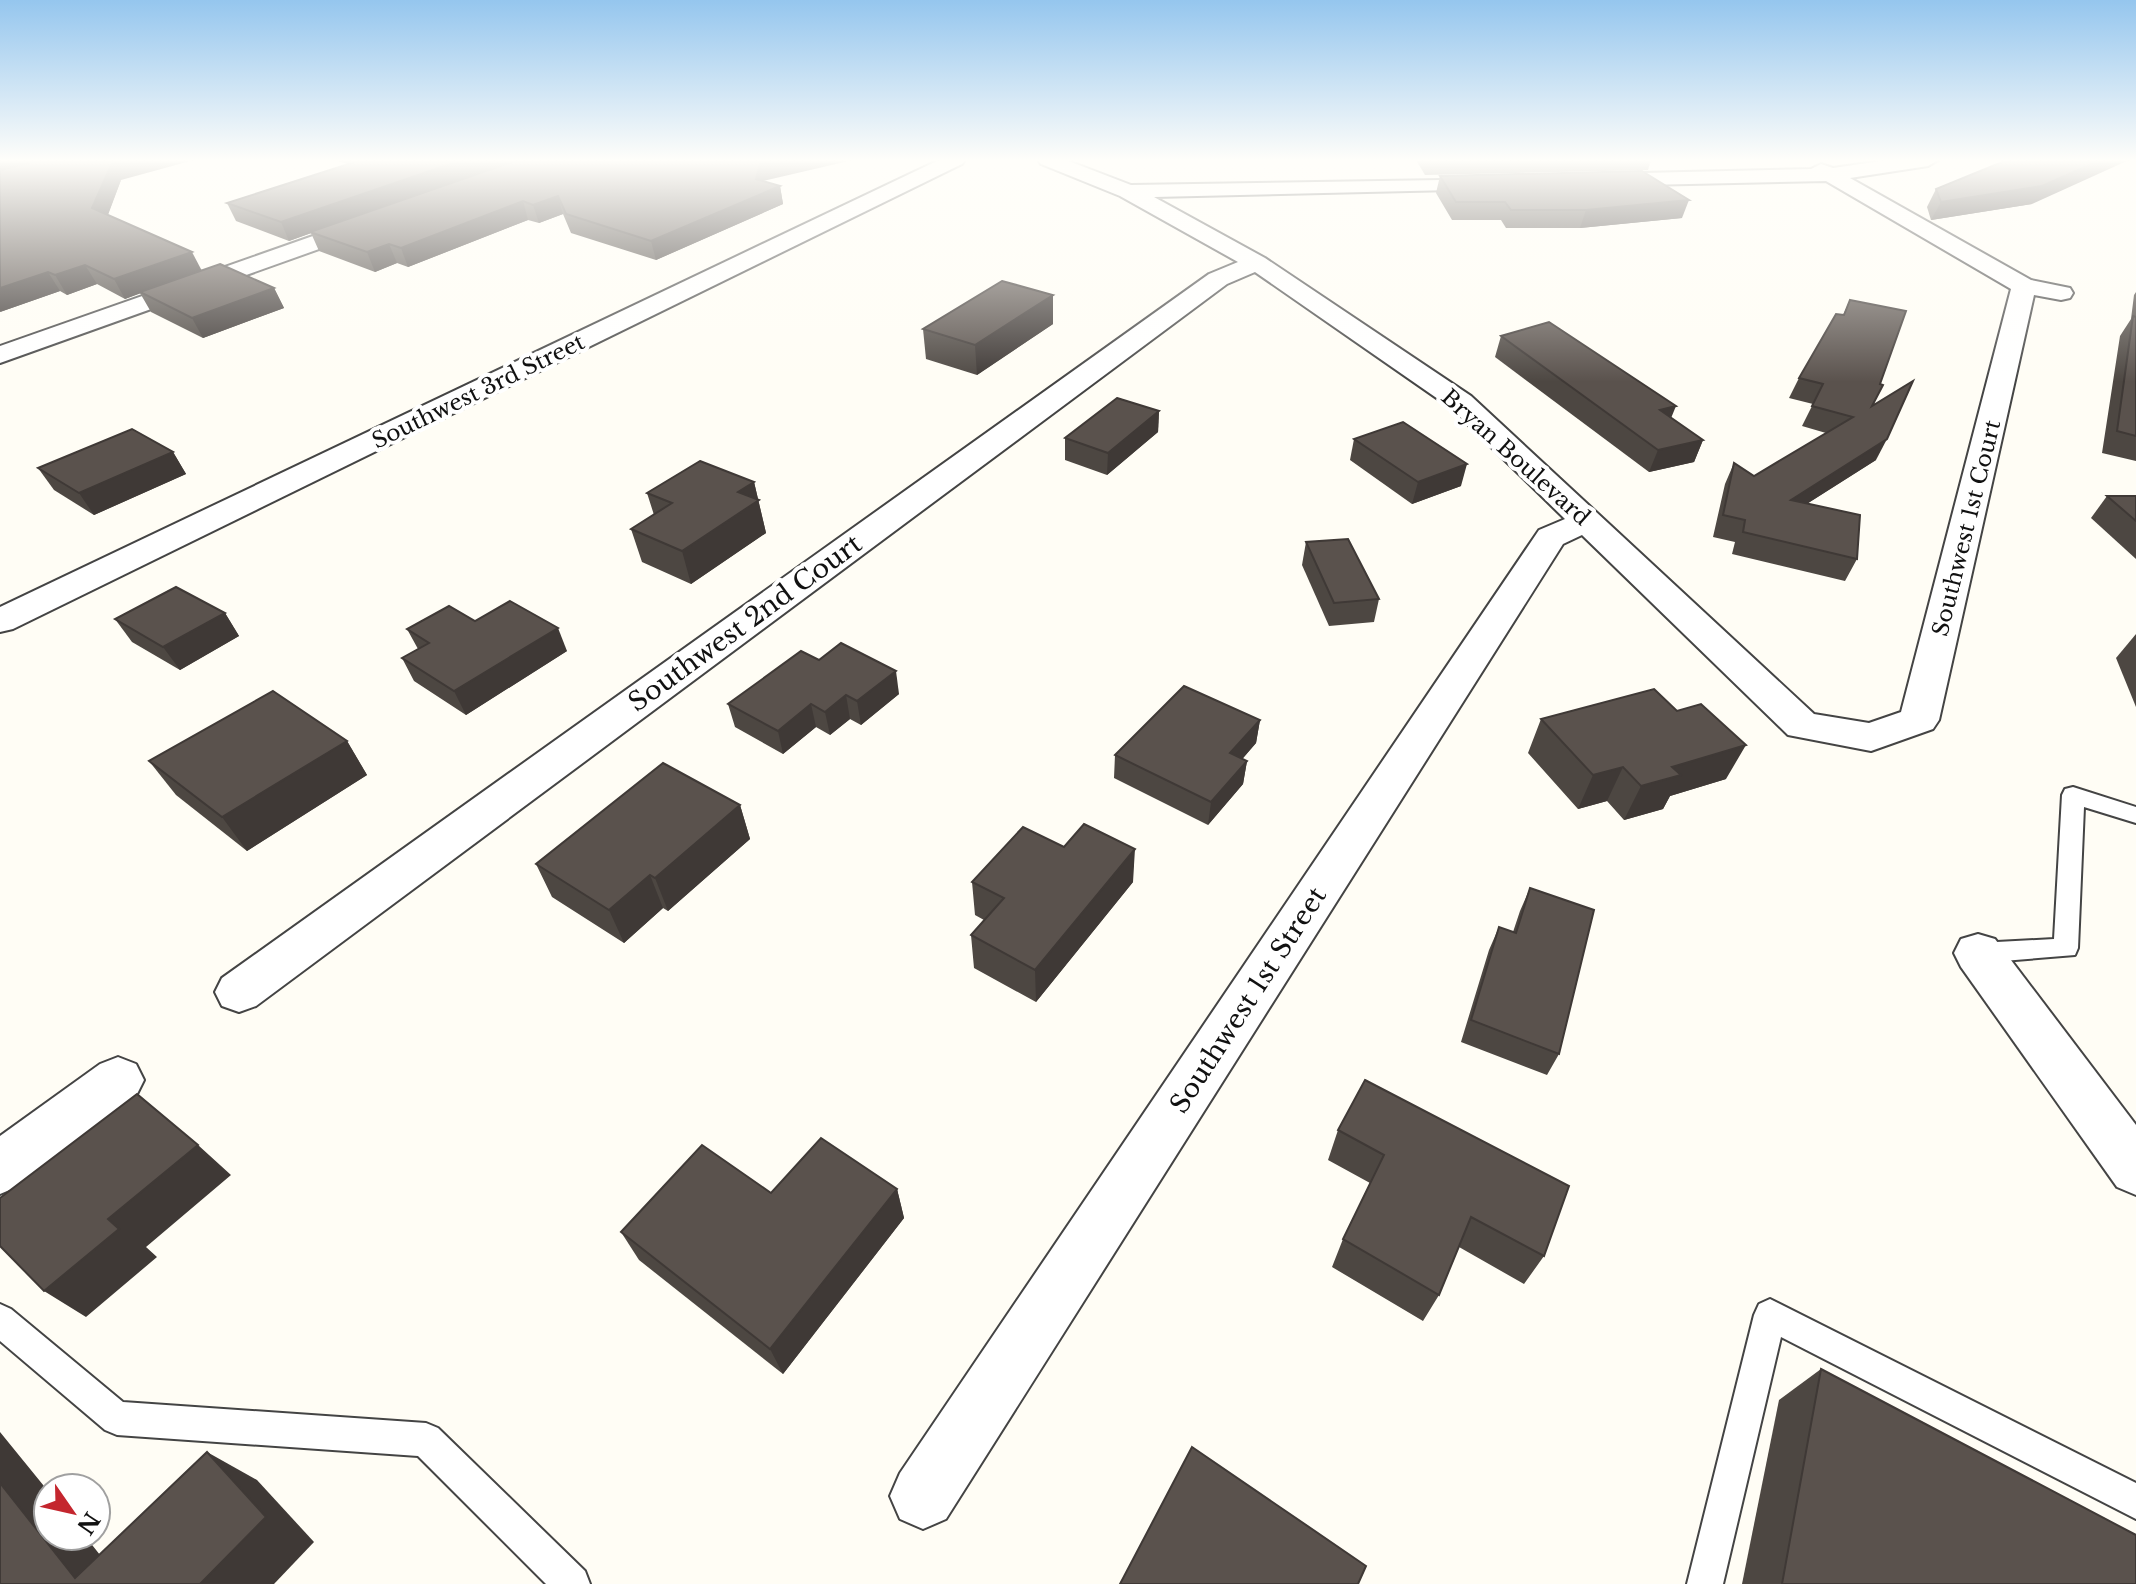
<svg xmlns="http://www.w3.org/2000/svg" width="2136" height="1584" viewBox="0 0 2136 1584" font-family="'Libre Baskerville',serif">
<rect width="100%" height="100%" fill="#fffdf5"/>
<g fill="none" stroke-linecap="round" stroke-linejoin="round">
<g stroke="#444" stroke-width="4">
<g id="lane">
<path d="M2073 787 2136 807V823L2084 807 2078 948 2075 955 1978 963 1969 960 1966 953 1969 946 1978 943 2054 939 2062 795 2065 789Z"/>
<path d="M1770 1299 2136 1483V1519L1781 1337 1723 1584H1687L1754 1315 1759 1304Z"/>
<path d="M0 1304 11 1309 123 1402 426 1423 438 1428 585 1571 590 1584H546L418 1456 117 1435 105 1430 0 1341Z"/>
</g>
</g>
<g stroke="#444" stroke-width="4">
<g id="street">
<path d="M939 160H965L962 164 13 629 0 632V607Z"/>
<path d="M1038 160H1066L1131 185 1503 179 1507 183 1503 187 1496 189 1154 197 1265 258 1471 396 1814 714 1869 723 1901 712 2011 289 1826 181 1598 186 1588 180 1598 174 1811 169 1821 164 1833 168 1888 160H1938L1928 166 1850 178 2031 280 2070 288 2073 293 2070 298 2061 300 2034 295 1939 720 1933 729 1871 751 1788 735 1582 535 1563 544 946 1519 923 1529 900 1519 890 1496 900 1473 1539 530 1565 519 1451 408 1255 272 1227 284 256 1006 239 1012 222 1006 215 992 222 978 1209 274 1238 262 1120 196 1041 164Z"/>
<path d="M367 217 378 224 375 229 0 363V346Z"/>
<path d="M1978 934 1995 939 2136 1125V1195L2117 1187 1961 967 1954 953 1961 939Z"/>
<path d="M118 1057 136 1064 144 1080 136 1096 19 1186 0 1194V1136L100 1064Z"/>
</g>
</g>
<use href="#lane" fill="#fff" fill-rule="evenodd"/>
<use href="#street" fill="#fff" fill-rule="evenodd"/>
</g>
<g fill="#4d4742">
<path d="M334 160H517L764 181 780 186 783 204 656 260 571 233 563 214 539 223 528 220 408 267 397 263 375 272 319 251 311 233 289 241 236 221 227 203 348 164Z"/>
<path d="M1416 160H1651L1648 170 1425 175Z"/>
<path d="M1440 176 1682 218 1580 228H1506L1501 220H1452L1436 193Z"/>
<path d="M121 180 108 215 202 270 274 288 284 308 203 338 151 312 140 293 125 299 97 284 67 295 60 291 0 312Z"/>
<path d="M1936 189 2032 204 1931 220 1927 207Z"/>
<path d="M2136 292V461L2102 453 2120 336 2131 319 2134 295Z"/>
<path d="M1850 300 1872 406 1876 460 1808 503 1857 559 1845 581 1732 554 1735 542 1713 537 1725 484 1734 463 1754 476 1826 433 1802 426 1813 404 1789 398 1799 378 1843 315Z"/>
<path d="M1053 324 977 375 926 359 923 329Z"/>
<path d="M1501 336 1671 418 1703 440 1694 462 1649 472 1495 357Z"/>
<path d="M1159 411 1158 432 1107 475 1065 460V438Z"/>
<path d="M1354 439 1461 486 1412 504 1350 460Z"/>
<path d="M173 452 186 474 94 515 54 490 38 468Z"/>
<path d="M754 482 766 533 691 584 642 562 631 529 654 515 647 493Z"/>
<path d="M2107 496H2136V559L2091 518Z"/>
<path d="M1306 542 1379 599 1374 622 1329 626 1302 565Z"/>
<path d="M225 613 239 636 180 670 132 642 115 619Z"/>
<path d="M475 621 567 651 466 715 414 681 402 658 418 649 407 629Z"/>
<path d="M2136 634V707L2116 658Z"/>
<path d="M819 660 899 694 861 725 850 719 830 735 816 727 783 754 735 727 728 704Z"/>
<path d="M1541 719 1726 779 1670 796 1663 809 1624 820 1607 801 1578 809 1528 753Z"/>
<path d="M1260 720 1256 743 1242 759 1247 761 1243 784 1208 825 1114 778 1115 755Z"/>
<path d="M347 741 367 775 247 851 176 795 149 761Z"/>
<path d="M740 805 750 839 668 911 663 908 624 943 552 897 536 864Z"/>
<path d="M972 882H1133L1036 1002 974 968 971 935 984 920 975 915Z"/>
<path d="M1530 888 1559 1054 1547 1075 1461 1042 1489 950 1499 927 1513 932 1520 911Z"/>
<path d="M1365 1080 1544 1256 1524 1284 1459 1247 1439 1295 1423 1321 1332 1267 1343 1239 1370 1183 1328 1160 1338 1130Z"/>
<path d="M897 1189 904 1218 783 1374 639 1260 621 1232 771 1193Z"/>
<path d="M1821 1369 2136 1584H1742L1779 1400Z"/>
</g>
<g fill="#3f3936">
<path d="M0 160H48L0 173Z"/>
<path d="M123 160H194L121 180 103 227 92 208 112 163Z"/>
<path d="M462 160H517L289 241 281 222Z"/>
<path d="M777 160H853L763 181 780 186 783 204 656 260 651 241 760 164Z"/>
<path d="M2101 160H2129L2032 204 1931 220 1941 202Z"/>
<path d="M558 196 563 214 539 223 533 205Z"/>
<path d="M1689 200 1682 218 1580 228 1586 210Z"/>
<path d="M523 201 528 220 408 267 401 248Z"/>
<path d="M389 244 397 263 375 272 367 252Z"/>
<path d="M192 252 202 271 125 299 114 279Z"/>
<path d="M85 265 97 284 67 295 55 275Z"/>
<path d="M48 272 60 291 0 312V288Z"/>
<path d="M274 288 284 308 203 338 192 318Z"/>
<path d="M1053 295V324L977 375 975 345Z"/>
<path d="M1676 406 1667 428 1660 410Z"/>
<path d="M1159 411 1158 432 1107 475 1108 453Z"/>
<path d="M1887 439 1876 460 1780 521 1791 500Z"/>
<path d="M1703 440 1694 462 1649 472 1658 450Z"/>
<path d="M173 452 186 474 94 515 79 493Z"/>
<path d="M1467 464 1461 486 1412 504 1418 482Z"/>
<path d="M754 482 766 533 691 584 682 551 738 492Z"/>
<path d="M225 613 239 636 180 670 163 647Z"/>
<path d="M558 628 567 651 466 715 454 691Z"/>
<path d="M896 671 899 694 861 725 857 701Z"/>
<path d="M846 695 850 719 830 735 825 712Z"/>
<path d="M811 704 816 727 783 754 778 731Z"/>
<path d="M1260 720 1256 743 1227 777 1230 753Z"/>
<path d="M347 741 367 775 247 851 222 817Z"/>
<path d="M1746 745 1726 779 1670 796 1663 809 1624 820 1641 786 1672 767Z"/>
<path d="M1247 761 1243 784 1208 825 1211 802Z"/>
<path d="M1623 767 1607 801 1578 809 1593 775Z"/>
<path d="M740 805 750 839 668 911 655 878Z"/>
<path d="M1135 849 1133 882 1036 1002 1035 970Z"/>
<path d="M650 875 663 908 624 943 609 910Z"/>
<path d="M198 1145 231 1175 146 1247 157 1257 86 1317 44 1291 108 1219Z"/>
<path d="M897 1189 904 1218 783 1374 770 1349Z"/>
<path d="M0 1432 48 1491V1536H85L123 1584 75 1578 0 1483Z"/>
<path d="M207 1452 257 1480 314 1542 274 1584H200Z"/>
</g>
<g fill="#5a524d" stroke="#3f3936" stroke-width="2">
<path d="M40 160H123L112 163 92 208 192 252 114 279 85 265 55 275 48 272 0 288V170Z"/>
<path d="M361 160H462L281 222 227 203Z"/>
<path d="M518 160H777L760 164 756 179 780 186 651 241 566 214 558 196 533 205 523 201 401 248 389 244 367 252 310 232Z"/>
<path d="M2007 160H2101L2042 186 1941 202 1936 189Z"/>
<path d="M1642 171 1689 200 1586 210H1511L1505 202H1456L1440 176Z"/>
<path d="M220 264 274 288 192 318 140 292Z"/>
<path d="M1002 281 1053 295 975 345 923 329Z"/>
<path d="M1850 300 1906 311 1880 384 1883 385 1872 406 1913 381 1887 439 1791 500 1860 515 1857 559 1743 532 1745 520 1723 515 1734 463 1754 476 1853 417 1812 406 1823 384 1799 378 1836 314 1844 315Z"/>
<path d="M2133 316 2136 317V436L2117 431Z"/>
<path d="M1549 322 1676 406 1660 410 1703 440 1658 450 1501 336Z"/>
<path d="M1117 398 1159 411 1108 453 1065 438Z"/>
<path d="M1403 422 1467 464 1418 482 1354 439Z"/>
<path d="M132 429 173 452 79 493 38 468Z"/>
<path d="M700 461 754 482 738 492 759 500 682 551 631 529 672 503 647 493Z"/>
<path d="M2107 496H2136V521Z"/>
<path d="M1348 539 1379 599 1334 603 1306 542Z"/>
<path d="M176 587 225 613 163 647 115 619Z"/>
<path d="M510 601 558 628 454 691 402 658 429 643 407 629 449 606 475 621Z"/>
<path d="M841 643 896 671 857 701 846 695 825 712 811 704 778 731 728 704 801 651 819 660Z"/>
<path d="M1184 686 1260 720 1230 753 1247 761 1211 802 1115 755Z"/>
<path d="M1654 689 1677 711 1701 704 1746 745 1672 767 1681 775 1641 786 1623 767 1593 775 1541 719Z"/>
<path d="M273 691 347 741 222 817 149 761Z"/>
<path d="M663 763 740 805 655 878 650 875 609 910 536 864Z"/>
<path d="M1084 824 1135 849 1035 970 971 935 1004 898 972 882 1023 827 1064 847Z"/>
<path d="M1530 888 1594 910 1559 1054 1471 1020 1499 927 1516 933Z"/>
<path d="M1365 1080 1569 1186 1544 1256 1471 1217 1439 1295 1343 1239 1384 1155 1338 1130Z"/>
<path d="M137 1094 198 1145 108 1219 119 1229 44 1291 0 1246V1198Z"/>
<path d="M821 1138 897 1189 770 1349 621 1232 702 1145 771 1193Z"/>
<path d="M1821 1369 2136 1535V1584H1782Z"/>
<path d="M1192 1447 1366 1566 1358 1584H1120Z"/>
<path d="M207 1452 266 1517 200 1584H0V1483L75 1578Z"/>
</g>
<linearGradient id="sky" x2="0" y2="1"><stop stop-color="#95c6ee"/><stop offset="0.42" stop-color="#fffefa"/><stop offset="1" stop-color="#fffefa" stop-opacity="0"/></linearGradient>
<rect width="2136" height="382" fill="url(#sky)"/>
<g text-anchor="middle" stroke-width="8" stroke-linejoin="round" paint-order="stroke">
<g font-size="22" fill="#111" stroke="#fff">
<text transform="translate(478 391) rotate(-26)" y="8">Southwest 3rd Street</text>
<text transform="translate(1516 457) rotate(42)" y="8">Bryan Boulevard</text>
<text transform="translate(1966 528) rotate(-76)" y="8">Southwest 1st Court</text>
</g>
<g font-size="26" fill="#111" stroke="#fff">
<text transform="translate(745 623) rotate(-36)" y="9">Southwest 2nd Court</text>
<text transform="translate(1248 1000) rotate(-57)" y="9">Southwest 1st Street</text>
</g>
</g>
<g transform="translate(72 1512) rotate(124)"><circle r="38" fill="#ffffff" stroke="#a0a0a0" stroke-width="2"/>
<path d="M0-6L14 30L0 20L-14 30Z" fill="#c4262e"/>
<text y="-12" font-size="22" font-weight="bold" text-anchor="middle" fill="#111111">N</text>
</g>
</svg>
